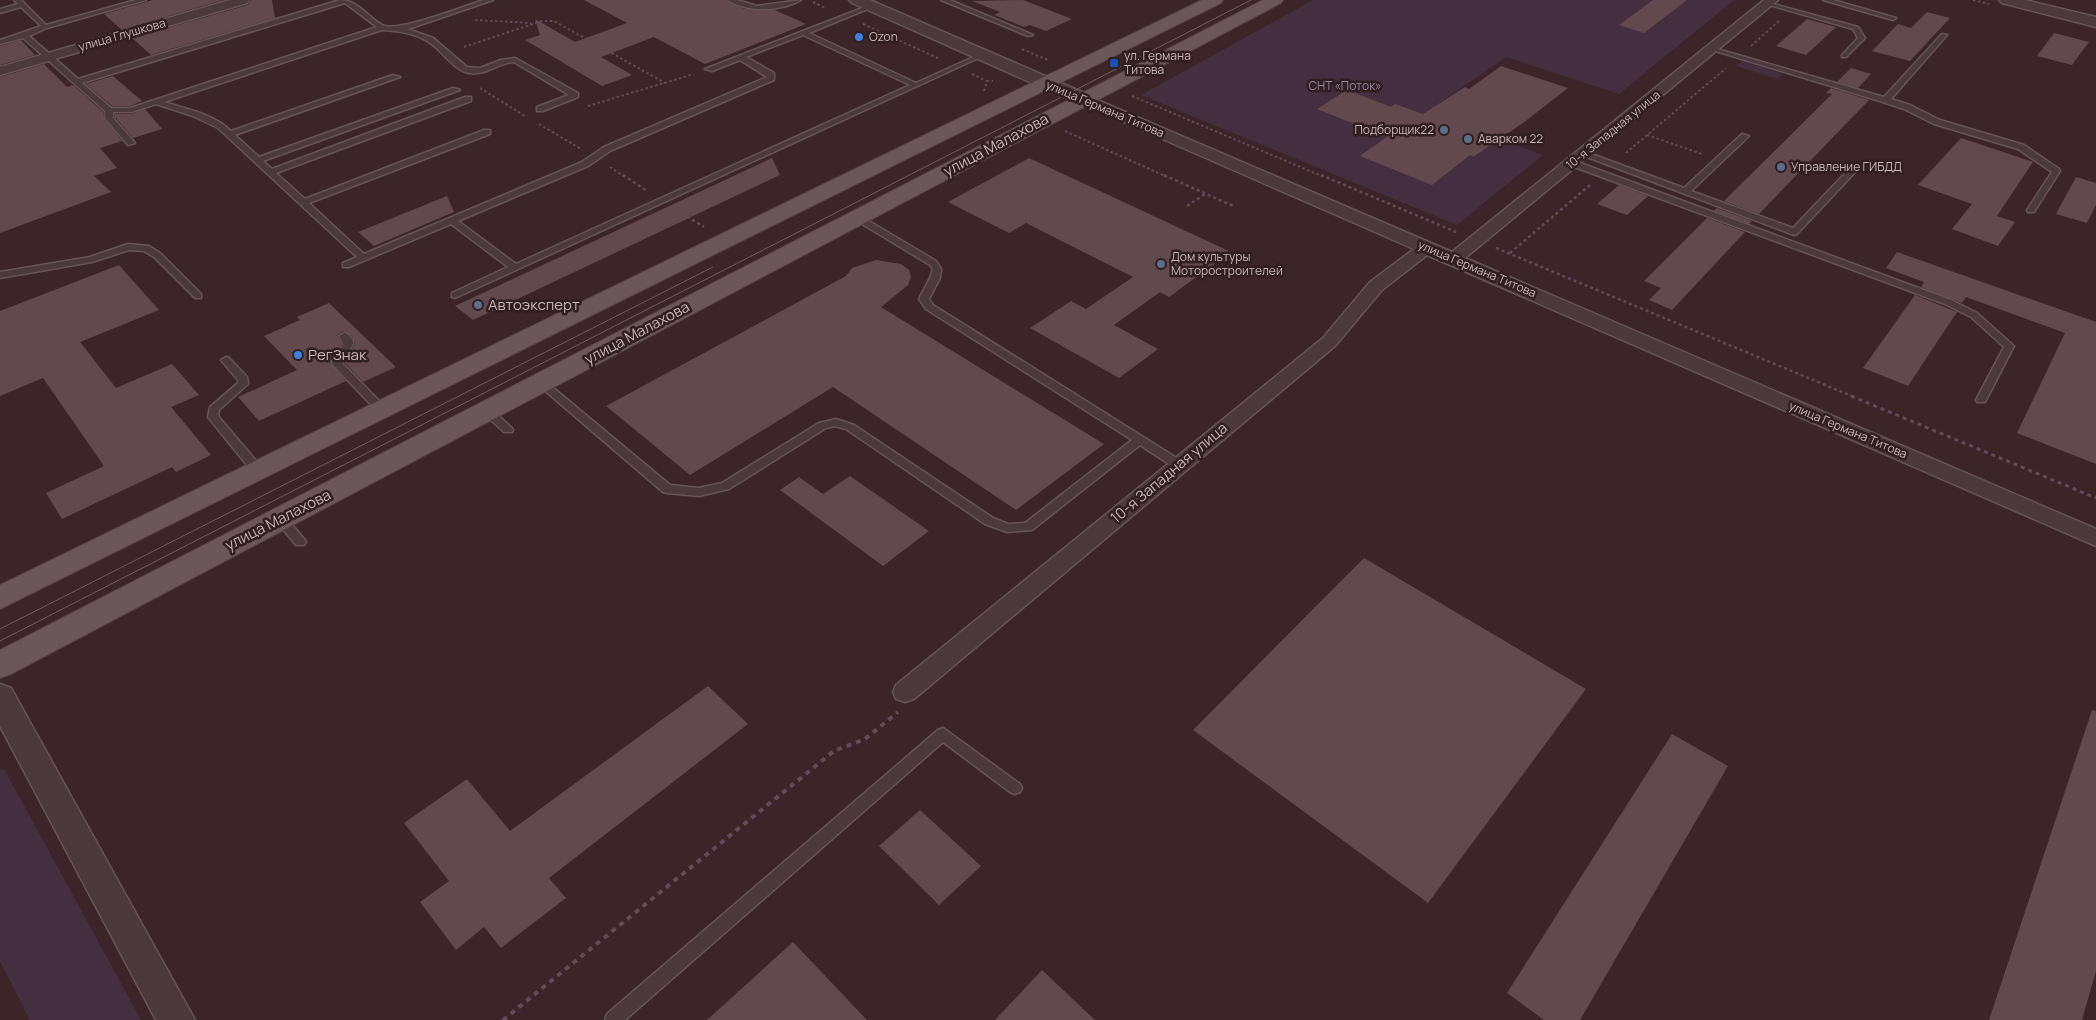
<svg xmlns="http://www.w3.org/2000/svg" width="2096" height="1020" viewBox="0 0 2096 1020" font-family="Manrope,sans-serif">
<rect width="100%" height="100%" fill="#3b2529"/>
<g fill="#442f41">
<path d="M1313 0H1734L1619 94 1506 57 1427 112 1543 155 1457 225 1141 95Z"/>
<path d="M1742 61 1783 74 1778 79 1736 66Z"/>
<path d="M4 769 141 1020H30L0 961V770Z"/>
</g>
<g fill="#62494d">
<path d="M153 0H223L122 30 104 14Z"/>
<path d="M251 0H272L275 18 151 55 132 38 248 5Z"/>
<path d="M584 0H726L744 9 775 10 806 24 705 64 654 37 601 57 632 75 602 86 525 40 540 35 535 19 575 42 627 23Z"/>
<path d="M1023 0 1072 19 1046 31 1030 25 1024 27 994 15 1000 12 972 1Z"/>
<path d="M1653 0H1687L1644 33 1619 25Z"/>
<path d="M1927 12 1950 18 1910 61 1872 51 1898 24 1911 28Z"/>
<path d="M1807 19 1836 27 1806 55 1776 46Z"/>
<path d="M2054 33 2089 42 2072 65 2037 56Z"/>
<path d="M21 40 35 55 0 65V46Z"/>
<path d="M44 64 67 87 73 85 103 112 104 119 122 141 100 148 117 168 94 176 111 192 0 233V77Z"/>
<path d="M1501 66 1568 88 1523 123 1473 157 1470 155 1432 185 1360 156 1387 137 1317 109 1347 90 1391 107 1395 104 1423 114 1465 87 1469 89Z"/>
<path d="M1851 68 1871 74 1858 88 1837 82Z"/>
<path d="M113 76 142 101 130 106H112L86 84Z"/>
<path d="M1831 88 1869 100 1759 214 1724 201 1832 94 1826 93Z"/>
<path d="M145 109 162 129 133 138 115 117V114H131Z"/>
<path d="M1961 138 2033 162 1997 216 2015 222 1998 246 1952 229 1972 204 1918 185Z"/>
<path d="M772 158 780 175 473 320 455 306Z"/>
<path d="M1029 158 1231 252 1169 297 1160 292 1114 325 1158 349 1119 378 1030 328 1071 301 1086 309 1133 277 1026 223 1009 233 948 202Z"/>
<path d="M2076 177 2096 183V205L2087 223 2056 214Z"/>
<path d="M1619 185 1648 196 1627 215 1597 204Z"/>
<path d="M447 196 454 212 374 246 358 232Z"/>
<path d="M1717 208 1752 221 1749 224 1714 211Z"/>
<path d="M1707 218 1745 232 1672 310 1649 300 1661 288 1644 281Z"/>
<path d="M1897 252 2096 322V464L2017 433 2065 333 1966 297 1962 303 1921 287 1924 282 1886 268Z"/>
<path d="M876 260 901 264 909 270 911 277 908 285 881 307 1104 444 1016 510 833 387 690 475 606 406 846 276 852 268Z"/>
<path d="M119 265 159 310 80 342 116 388 172 364 199 395 171 407 211 455 176 472 172 467 62 519 46 493 104 466 43 378 0 396V311Z"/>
<path d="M1915 295 1957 312 1908 386 1863 368Z"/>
<path d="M329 303 396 367 363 382 344 362 355 344 352 336 343 331 337 335 341 344 330 363 346 381 259 421 238 397 297 370 264 336 300 320 297 317Z"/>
<path d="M850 476 929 531 883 566 780 490 799 477 823 494Z"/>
<path d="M1364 558 1586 689 1428 903 1193 730Z"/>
<path d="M708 686 748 724 549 878 566 898 501 948 484 927 456 950 420 902 449 881 404 823 467 779 510 831Z"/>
<path d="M2092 710 2096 711V971L2082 1020H1989Z"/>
<path d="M1672 734 1728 766 1580 1020H1544L1507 993Z"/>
<path d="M920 810 981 866 939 905 879 846Z"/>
<path d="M793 942 867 1020H707Z"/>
<path d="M1042 970 1095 1020H995Z"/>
</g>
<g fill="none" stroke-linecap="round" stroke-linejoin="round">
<g stroke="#665457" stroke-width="3">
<g id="service">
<path d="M14 0H21L46 25 136 0H146L47 28 29 36 78 79 340 0C357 0 367 16 382 25 397 33 465 6 483 0H493L408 29 433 38 467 67 480 68 501 60 515 58 578 93V97L543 111H537V107L569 95 514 62C498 63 485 76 469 73 452 69 444 52 430 43 416 33 399 31 382 30L164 102C187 109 213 114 231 131L393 75 400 77 235 135 259 157 453 88 460 90 263 161 272 169 465 97H471V101L276 173 305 199 484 130H490V134L309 203 364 254 582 162 604 147 767 77 740 60 712 71 705 69 870 5 875 6 809 33 916 83 980 54 985 55 455 298 452 297V293L508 267 451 224 349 267H343V263L357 257 218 128 193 116 156 104 131 112H113V118L135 143 128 145 105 118V111L23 38 0 44V40L41 26 21 7 0 13V9L18 4ZM345 3 377 27 130 108H111L82 83ZM803 35 910 85 516 264 458 221 588 166 610 151 774 80V73L746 57Z"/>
<path d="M728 0H737L757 6 801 0C783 11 746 13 728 0Z"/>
<path d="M941 0H950L1033 35 1028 36Z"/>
<path d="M1823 0H1833L1896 18 1893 20Z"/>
<path d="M1766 2 1858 27 1865 38 1846 57H1842V55L1858 38 1853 29 1766 4Z"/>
<path d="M1942 34 1947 35 1891 99 1910 105 1940 120 2024 145 2059 169 2060 171 2034 212H2028L2027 210 2052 172 2018 149 1934 124 1904 109 1883 102 1709 49 1714 48 1884 97Z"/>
<path d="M1742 134 1749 136 1691 191 1793 228 1851 167 1858 169 1797 234 1794 235 1579 154 1586 152 1684 188Z"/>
<path d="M1569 161H1575L1951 300 1977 313 2014 346 1985 402H1977L1976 400 2004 347 1971 317 1945 304 1569 165Z"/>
<path d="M857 214 936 261 941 269 940 278 929 299 933 305 1183 462 1184 465 1183 468H1175L1140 445 1032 530 1007 532 985 524 846 429 835 426 826 428 729 489 699 496 667 493 663 492 536 383 537 381H545L670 485 699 488 722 483 819 423 836 419 854 425 993 518 1008 524 1025 523 1132 440 926 309 919 299 930 278 933 269 930 265 854 219 853 217Z"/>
<path d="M128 244 149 246 160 253 201 294V298H195L154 257 144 251 129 250 92 262 0 278V272L90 257Z"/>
<path d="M344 333C349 334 353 339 353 344L342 362 343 364 387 409 388 411 387 413H379L333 365 332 362 343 344 339 336Z"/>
<path d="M226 357 229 358 247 377 248 384 219 410 218 416 263 469 264 472 263 475H255L208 417 210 407 238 383V380L221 360Z"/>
<path d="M487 408 491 409 512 428 513 430 512 432H504L483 413 482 411 483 409Z"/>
<path d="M281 515 285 516 304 539 306 542 304 545H296L277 522 275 519Z"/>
<path d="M943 728 1020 784 1022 788 1020 792 1015 794 1010 792 943 742 625 1020H605L607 1014 938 730Z"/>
</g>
</g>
<g stroke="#665457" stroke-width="3">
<g id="minor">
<path d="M230 0H249L247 3 0 75V67Z"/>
<path d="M1764 0H1778L1465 258 2096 529V546L1427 255 1382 290 1335 346 914 699 905 702 896 699 893 692 896 685 1323 338 1370 282 1414 249 1078 102 1076 99 1078 96H1088L1452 252Z"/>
</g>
</g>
<g stroke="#665457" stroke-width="3">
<g id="tertiary">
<path d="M849 0H870L1089 95 1092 99 1089 103H1077L852 3Z"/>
<path d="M1999 0H2025L2096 17V27L2002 3Z"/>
<path d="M0 684 11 688 195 1020H156L0 726Z"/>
</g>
</g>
<g stroke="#544245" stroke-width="2">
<g id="primary">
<path d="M1202 0H1223L1221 3 0 609V585Z"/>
<path d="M1263 0H1283L1281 3 11 674 0 678V650Z"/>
</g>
</g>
<g stroke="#604c58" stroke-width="2" stroke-dasharray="2.5 2.5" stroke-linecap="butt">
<path d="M1973 0 1989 4"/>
<path d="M813 2 825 8"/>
<path d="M475 20 531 23"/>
<path d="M863 24 940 59"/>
<path d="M1751 46 1780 20"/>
<path d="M464 47 542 21H554L667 84"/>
<path d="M1022 49 1048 60"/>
<path d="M972 74 987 81"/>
<path d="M480 88 525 116"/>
<path d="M984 91 987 81H993"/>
<path d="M1132 96 1324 177"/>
<path d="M588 106 694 74"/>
<path d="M539 124 581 149"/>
<path d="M1065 131 1167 177"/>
<path d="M1647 135 1702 154"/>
<path d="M1626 153 1726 68"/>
<path d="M610 167 625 177"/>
</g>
<g stroke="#604c58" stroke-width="2.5" stroke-dasharray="3 3" stroke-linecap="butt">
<path d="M623 175 647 191"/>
<path d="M1164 175 1233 206"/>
<path d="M1321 175 1456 232"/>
<path d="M1187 206 1205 194"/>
<path d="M677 210 704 227"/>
<path d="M1496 248 1854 397"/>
<path d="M1510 253 1590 185"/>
</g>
<path stroke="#604c58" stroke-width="3" stroke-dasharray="4 4" stroke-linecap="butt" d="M1851 396 2096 498"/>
<path stroke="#604c58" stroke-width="4" stroke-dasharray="5 5" stroke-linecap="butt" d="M503 1020 834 751 865 739 898 712"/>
<use href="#service" fill="#4b393c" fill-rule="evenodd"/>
<use href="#minor" fill="#4b393c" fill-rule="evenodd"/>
<use href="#tertiary" fill="#4b393c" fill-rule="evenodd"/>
<use href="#primary" fill="#6b575a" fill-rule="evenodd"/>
<g stroke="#725b5f" stroke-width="1">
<path d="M0 629 713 267"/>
<path d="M0 641 1251 0"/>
</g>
</g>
<g fill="#3f7fe0" stroke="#301e21" stroke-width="2">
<circle cx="859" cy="37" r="5"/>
<circle cx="298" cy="355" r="5"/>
</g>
<rect fill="#1a4fb4" stroke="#301e21" stroke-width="2" x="1109" y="58" width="10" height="10" rx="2.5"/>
<g fill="#5c6f8a" stroke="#301e21" stroke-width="2">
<circle cx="1444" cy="130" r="5"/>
<circle cx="1468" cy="139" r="5"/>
<circle cx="1781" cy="167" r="5"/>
<circle cx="1161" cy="264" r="5"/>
<circle cx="478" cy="305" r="5"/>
</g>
<g text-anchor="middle" stroke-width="5" stroke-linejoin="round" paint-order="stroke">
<g font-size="12" fill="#c7b4b7" stroke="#301e21">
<text transform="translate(122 35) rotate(-16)" y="4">улица Глушкова</text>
<text transform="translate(1105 109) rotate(23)" y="4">улица Германа Титова</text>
<text transform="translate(1613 130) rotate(-39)" y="4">10-я Западная улица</text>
<text transform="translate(1477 269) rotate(23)" y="4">улица Германа Титова</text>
<text transform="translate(1848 430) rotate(23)" y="4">улица Германа Титова</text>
</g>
<g font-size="12" fill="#c7b4b7" stroke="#301e21" text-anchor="start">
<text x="869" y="41">Ozon</text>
<text x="1124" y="60">ул. Германа<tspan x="1124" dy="14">Титова</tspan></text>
<text x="1434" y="134" text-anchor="end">Подборщик22</text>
<text x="1478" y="143">Аварком 22</text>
<text x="1791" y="171">Управление ГИБДД</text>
<text x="1171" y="261">Дом культуры<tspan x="1171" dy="14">Моторостроителей</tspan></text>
</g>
<g font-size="12" fill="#9383a6" stroke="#301e21">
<text x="1345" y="90">СНТ «Поток»</text>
</g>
<g font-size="15" fill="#c7b4b7" stroke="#301e21">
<text transform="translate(996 145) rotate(-28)" y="5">улица Малахова</text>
<text transform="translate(637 333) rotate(-28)" y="5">улица Малахова</text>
<text transform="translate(1169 473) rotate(-40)" y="5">10-я Западная улица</text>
<text transform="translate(278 520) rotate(-27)" y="5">улица Малахова</text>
</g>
<g font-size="15" fill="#c7b4b7" stroke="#301e21" text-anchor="start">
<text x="488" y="310">Автоэксперт</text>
<text x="308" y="360">РегЗнак</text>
</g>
</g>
</svg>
